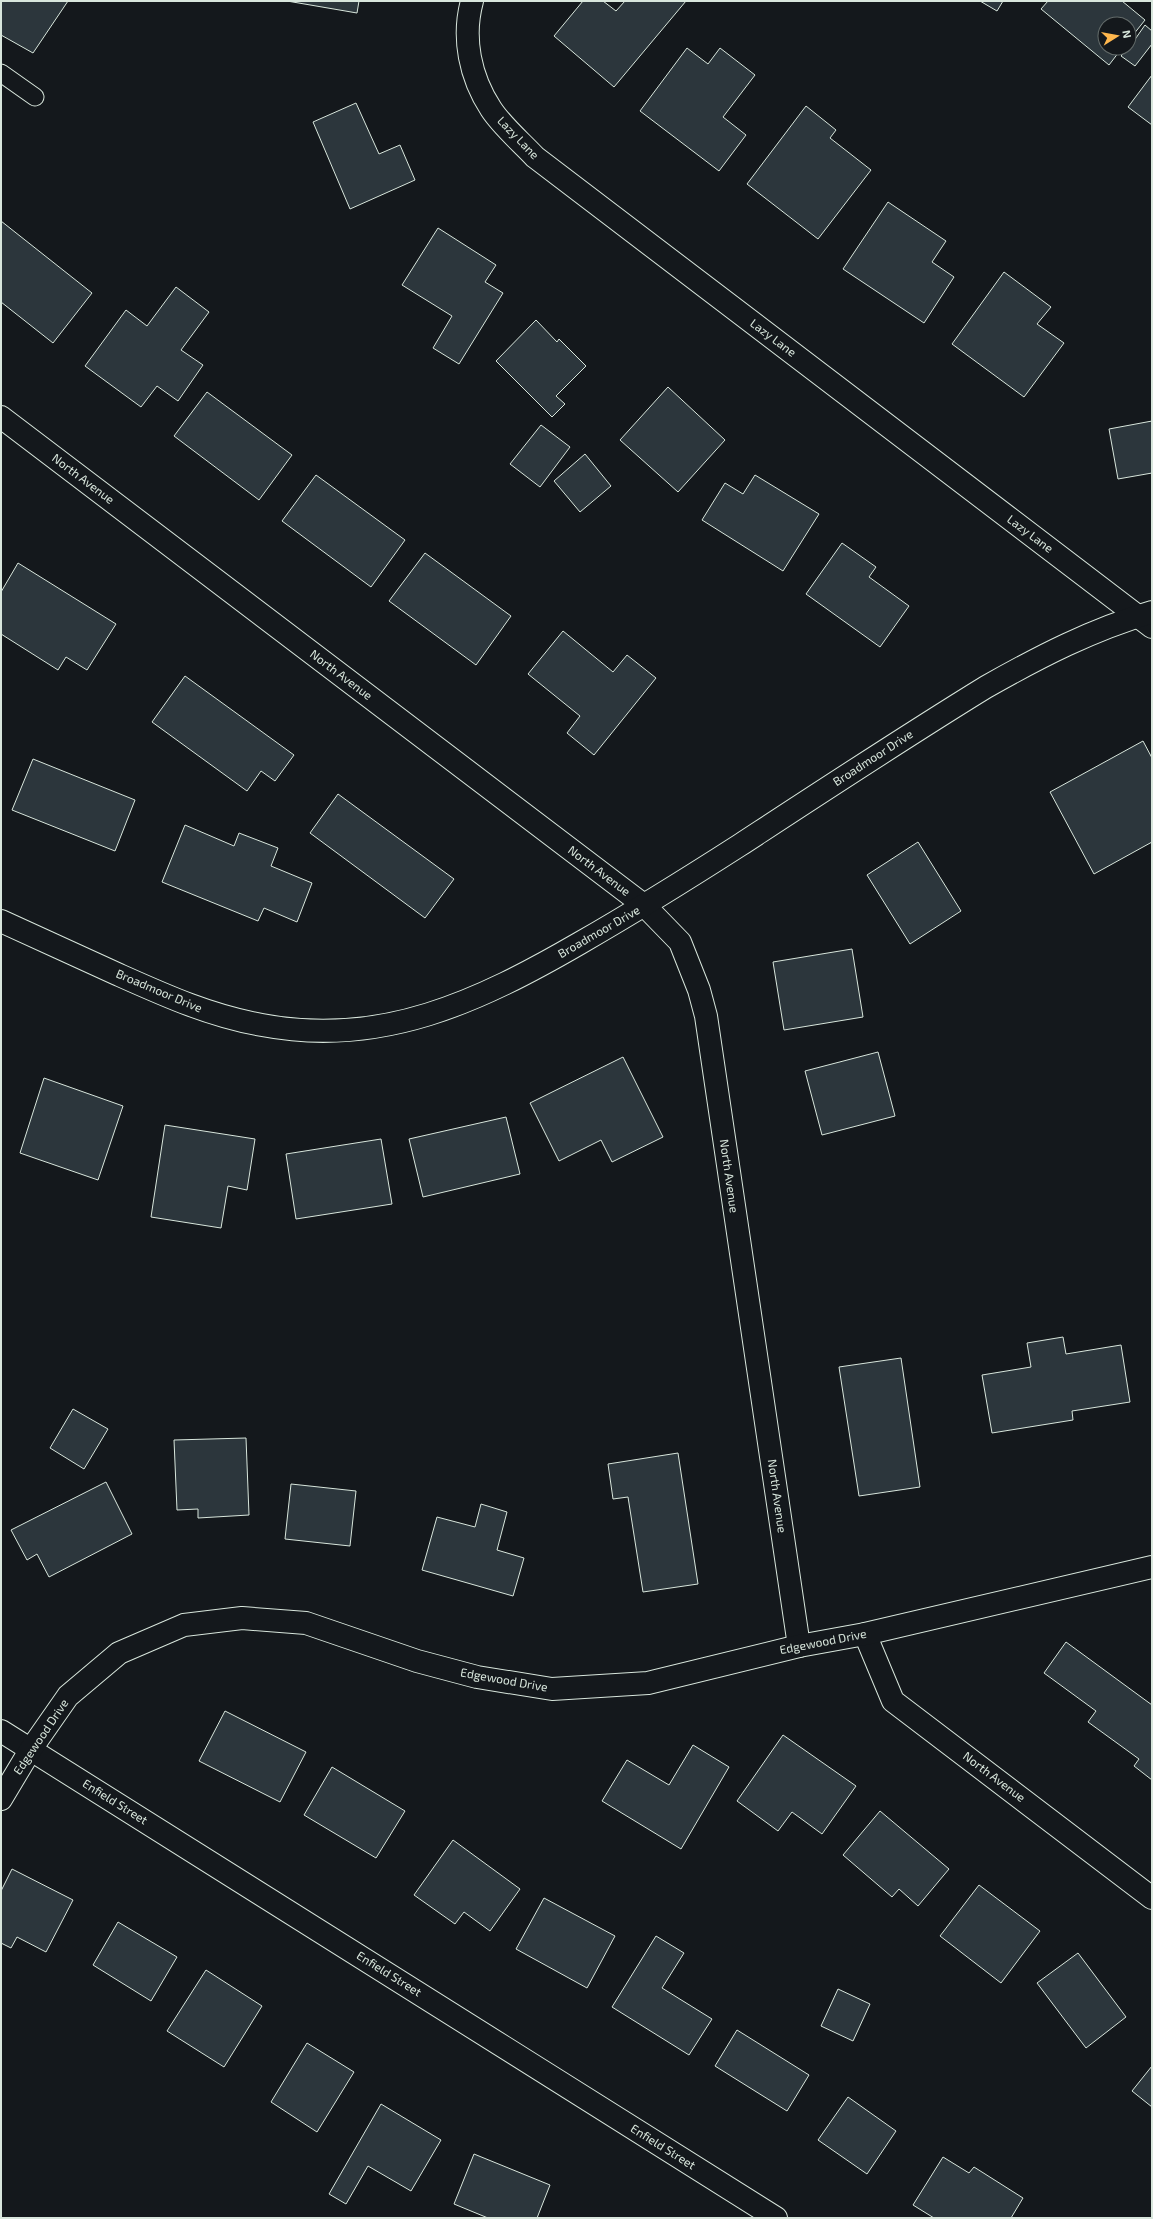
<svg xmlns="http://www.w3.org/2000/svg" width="1153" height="2219" viewBox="0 0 1153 2219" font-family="'Exo 2',sans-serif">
<rect width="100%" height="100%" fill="#14181c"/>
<g fill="#2c363c" stroke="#d8e6dc">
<path d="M1 1H68L33 53 1 35Z"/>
<path d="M287 1H359L357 13Z"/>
<path d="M583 1H603L616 11 625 1H686L614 87 554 36Z"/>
<path d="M980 1H1003L997 11Z"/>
<path d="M1048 1H1122L1145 20 1129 40V24H1105V48H1122L1109 65 1041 9Z"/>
<path d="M1145 25 1152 31V44L1135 66 1121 56 1129 48Z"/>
<path d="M687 48 708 64 720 48 755 75 723 117 746 135 719 171 640 111Z"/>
<path d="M1152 75V125L1128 107Z"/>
<path d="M356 103 379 154 400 145 415 180 350 209 313 122Z"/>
<path d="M806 106 836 130 830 138 871 170 818 239 747 184Z"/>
<path d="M888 202 946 241 932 262 954 277 924 323 843 269Z"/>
<path d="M1 221 92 293 53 343 1 302Z"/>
<path d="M438 228 496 265 485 282 503 293 459 364 433 348 452 316 402 285Z"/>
<path d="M1004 272 1051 307 1037 324 1064 343 1024 397 952 344Z"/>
<path d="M176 287 209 312 181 350 203 365 178 401 157 386 141 407 85 366 126 310 147 326Z"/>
<path d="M536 320 557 342 559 339 586 366 556 396 565 404 552 417 496 361Z"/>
<path d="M668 387 725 440 678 492 620 440Z"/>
<path d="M207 392 292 455 259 500 174 436Z"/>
<path d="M1152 421V473L1118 479 1109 429Z"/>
<path d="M541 425 570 447 540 487 510 464Z"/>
<path d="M585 454 611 486 580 512 554 481Z"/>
<path d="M316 475 405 540 371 587 282 521Z"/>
<path d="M755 475 819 514 783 571 702 520 725 483 743 494Z"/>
<path d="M842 543 876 567 869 577 909 606 880 647 806 594Z"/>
<path d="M425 553 511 616 476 665 389 601Z"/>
<path d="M18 563 116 624 87 670 66 657 58 670 1 634V592Z"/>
<path d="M563 631 613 672 627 655 656 678 594 755 567 733 580 716 528 674Z"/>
<path d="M185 676 294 755 275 781 261 771 247 791 152 722Z"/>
<path d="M1143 741 1152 758V842L1094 874 1050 792Z"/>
<path d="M33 759 135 800 115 851 12 810Z"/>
<path d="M338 794 454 879 425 918 310 833Z"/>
<path d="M185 825 234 846 239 833 278 848 271 866 312 883 297 922 264 908 258 921 162 882Z"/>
<path d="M918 842 961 911 910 944 867 875Z"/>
<path d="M852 949 863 1017 784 1030 773 962Z"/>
<path d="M878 1052 895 1116 822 1135 805 1071Z"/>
<path d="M623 1057 663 1137 612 1162 601 1140 559 1161 530 1103Z"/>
<path d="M44 1078 123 1106 98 1180 20 1153Z"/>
<path d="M506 1117 520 1174 423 1197 409 1139Z"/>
<path d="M165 1125 255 1139 247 1190 228 1186 221 1228 151 1217Z"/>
<path d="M381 1139 392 1204 296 1219 286 1154Z"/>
<path d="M1063 1337 1066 1354 1121 1345 1130 1402 1072 1411 1073 1420 992 1433 982 1375 1031 1367 1027 1343Z"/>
<path d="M901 1358 920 1487 859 1496 839 1367Z"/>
<path d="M73 1409 108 1429 84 1469 50 1448Z"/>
<path d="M246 1438 249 1515 198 1518V1509L177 1510 174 1440Z"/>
<path d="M678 1453 698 1584 643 1592 628 1497 613 1499 608 1464Z"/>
<path d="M106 1482 132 1534 49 1577 37 1554 27 1560 11 1530Z"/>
<path d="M291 1484 356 1491 350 1546 285 1539Z"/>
<path d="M481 1504 507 1512 497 1550 524 1558 513 1596 422 1570 437 1517 475 1527Z"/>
<path d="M1066 1642 1152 1705V1780L1134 1766 1139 1759 1088 1722 1096 1711 1044 1673Z"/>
<path d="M225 1711 306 1752 280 1802 199 1761Z"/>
<path d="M783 1735 856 1786 822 1834 792 1812 778 1831 737 1801Z"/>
<path d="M693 1745 729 1767 681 1849 602 1801 627 1760 669 1785Z"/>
<path d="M332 1767 405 1811 376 1858 304 1815Z"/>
<path d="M880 1811 949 1869 918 1906 899 1889 892 1897 843 1855Z"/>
<path d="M453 1840 520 1889 490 1931 464 1912 455 1924 414 1895Z"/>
<path d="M12 1869 73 1900 46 1952 17 1937 11 1948 1 1943V1891Z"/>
<path d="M979 1885 1040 1931 1001 1983 940 1936Z"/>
<path d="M544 1898 615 1936 587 1988 516 1949Z"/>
<path d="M118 1922 177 1957 151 2001 93 1965Z"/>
<path d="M656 1936 684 1953 662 1988 712 2019 689 2055 612 2007Z"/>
<path d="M1078 1953 1126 2017 1086 2048 1037 1983Z"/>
<path d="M206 1970 262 2006 224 2067 167 2031Z"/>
<path d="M838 1989 870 2004 853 2041 821 2026Z"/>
<path d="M737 2030 809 2075 787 2111 715 2066Z"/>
<path d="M307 2043 354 2072 317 2132 271 2102Z"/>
<path d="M1152 2066V2107L1132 2091Z"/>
<path d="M848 2097 896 2131 867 2174 818 2140Z"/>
<path d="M381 2104 441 2140 411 2191 368 2166 346 2204 329 2194Z"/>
<path d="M474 2154 550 2185 537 2218H488L454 2204Z"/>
<path d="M943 2157 969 2173 974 2167 1023 2198 1011 2218H934L913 2205Z"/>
</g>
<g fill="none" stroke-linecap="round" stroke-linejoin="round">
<g stroke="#d8e6dc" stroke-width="19">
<path id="lane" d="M1 73 35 97"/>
</g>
<g stroke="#d8e6dc" stroke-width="24">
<g id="street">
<path d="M472 1C462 38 470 77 491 109 502 126 521 142 535 157L1152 627"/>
<path d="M1 417 645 906 680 942 699 990 706 1016 799 1646"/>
<path d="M865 1634 893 1701 1152 1898"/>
<path d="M1 1731 776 2218"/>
<path d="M1 1799 31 1749 68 1696 119 1653 184 1625 242 1618 306 1623 417 1661 477 1677 552 1689 648 1683 799 1646 865 1634 1152 1567"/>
</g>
</g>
<g stroke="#d8e6dc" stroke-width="24">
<path id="secondary" d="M1 921C40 939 78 956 117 974 164 995 210 1016 262 1025 381 1048 480 1001 580 943 634 912 687 879 740 845 821 792 903 738 986 687 1039 657 1093 629 1152 612"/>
</g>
<use href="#lane" stroke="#14181c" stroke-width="17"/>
<use href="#street" stroke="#14181c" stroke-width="22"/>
<use href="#secondary" stroke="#14181c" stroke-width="22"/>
</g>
<g text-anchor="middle" stroke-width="3" stroke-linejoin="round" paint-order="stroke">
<g font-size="12" fill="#d8e6dc" stroke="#14181c">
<text transform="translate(518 138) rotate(46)" y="4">Lazy Lane</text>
<text transform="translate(773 338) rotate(37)" y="4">Lazy Lane</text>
<text transform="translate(83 479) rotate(37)" y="4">North Avenue</text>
<text transform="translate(1030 534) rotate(37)" y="4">Lazy Lane</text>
<text transform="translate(341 675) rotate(37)" y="4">North Avenue</text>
<text transform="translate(873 758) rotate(-33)" y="4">Broadmoor Drive</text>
<text transform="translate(599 871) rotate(37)" y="4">North Avenue</text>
<text transform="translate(599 932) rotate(-30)" y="4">Broadmoor Drive</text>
<text transform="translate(159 991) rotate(23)" y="4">Broadmoor Drive</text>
<text transform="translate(729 1176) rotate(82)" y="4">North Avenue</text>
<text transform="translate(777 1496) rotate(82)" y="4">North Avenue</text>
<text transform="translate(823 1642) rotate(-11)" y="4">Edgewood Drive</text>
<text transform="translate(504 1680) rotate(10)" y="4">Edgewood Drive</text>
<text transform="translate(41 1737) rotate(-56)" y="4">Edgewood Drive</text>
<text transform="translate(994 1777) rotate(37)" y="4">North Avenue</text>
<text transform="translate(115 1802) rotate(32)" y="4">Enfield Street</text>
<text transform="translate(389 1974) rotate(32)" y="4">Enfield Street</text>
<text transform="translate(663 2147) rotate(32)" y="4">Enfield Street</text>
</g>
</g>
<rect width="1153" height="2219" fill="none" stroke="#d8e6dc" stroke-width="4"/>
<g transform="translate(1117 36) rotate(79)"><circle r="19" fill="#14181c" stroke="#626a69"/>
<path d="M0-3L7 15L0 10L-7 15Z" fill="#ffb74d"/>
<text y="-6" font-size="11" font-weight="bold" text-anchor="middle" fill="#d8e6dc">N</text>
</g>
</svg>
